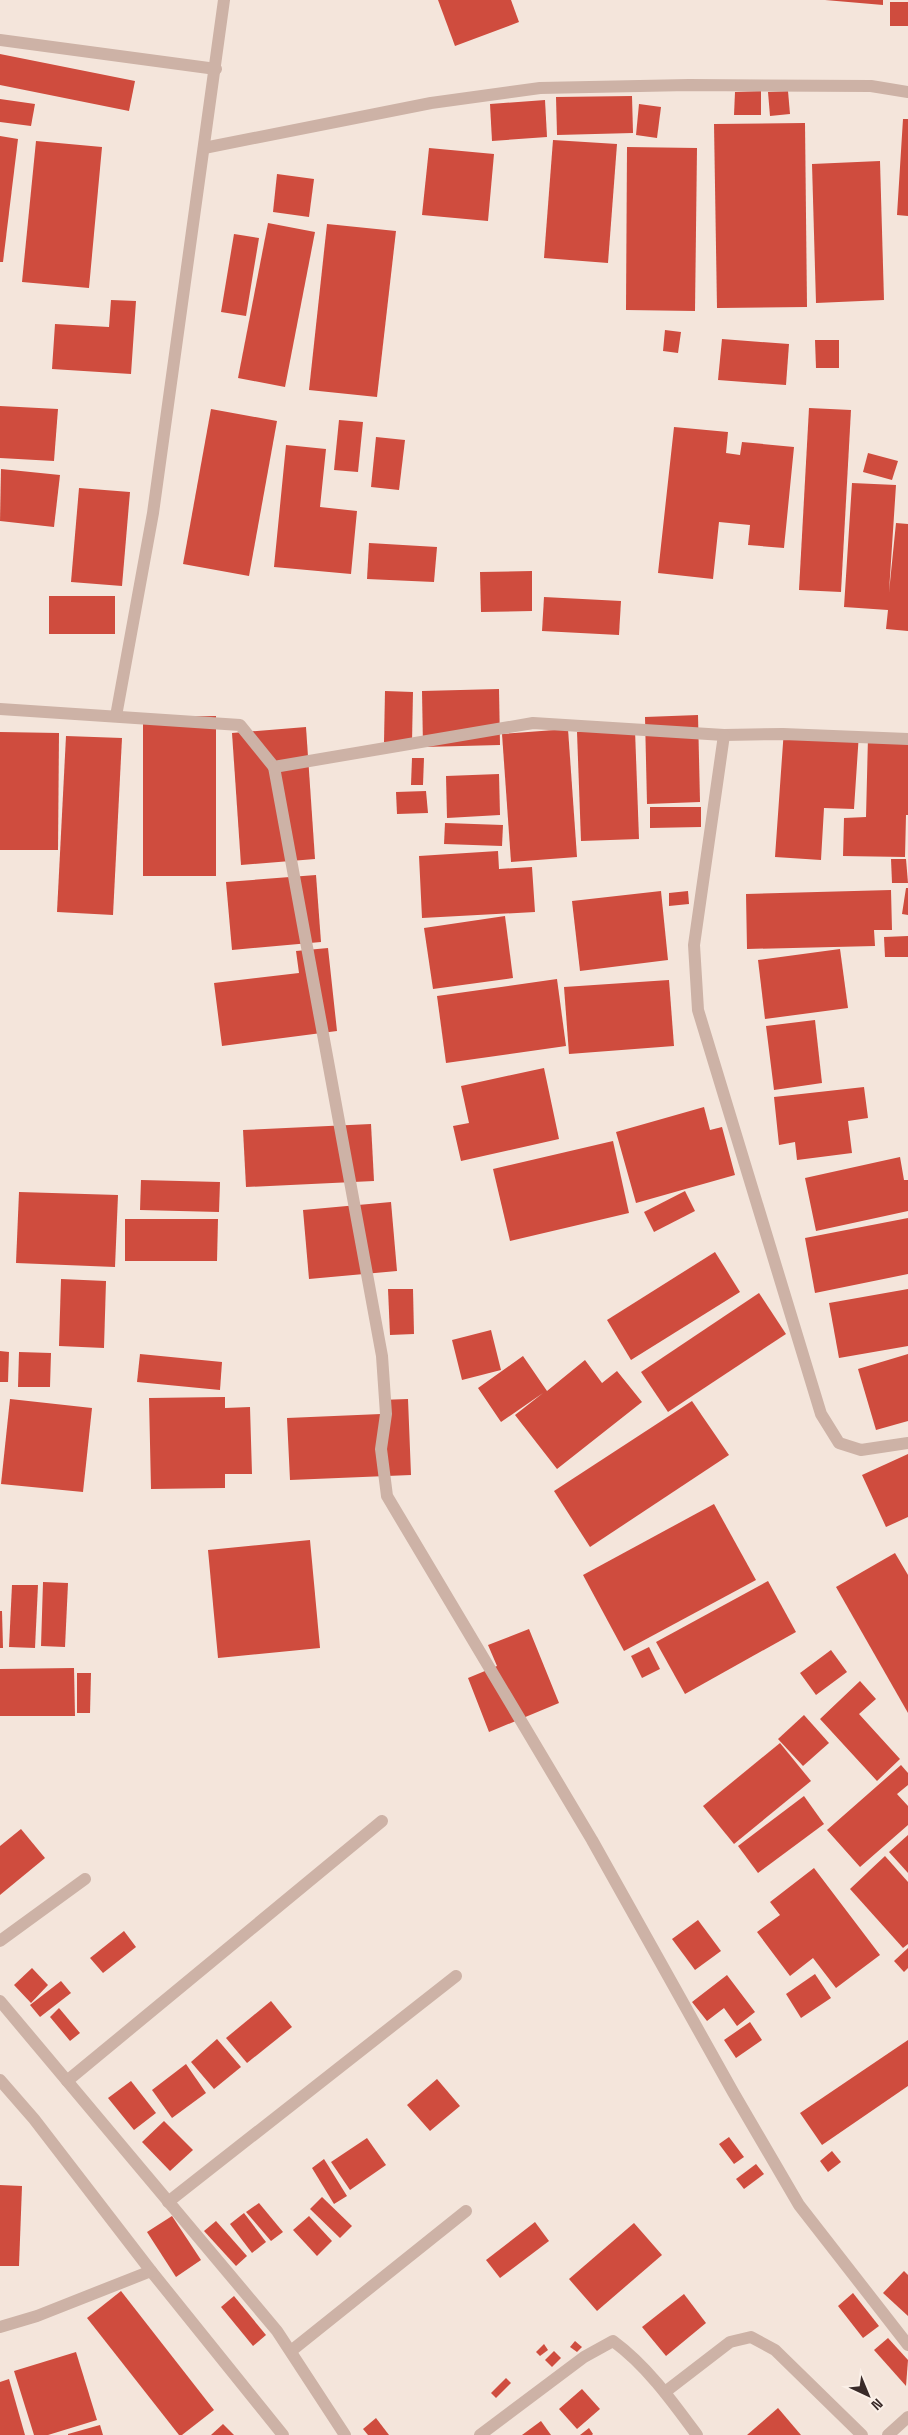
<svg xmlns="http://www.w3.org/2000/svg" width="908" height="2435" viewBox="0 0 908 2435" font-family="'Space Grotesk',sans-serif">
<rect width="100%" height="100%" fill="#f4e5db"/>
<g fill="#cf4c3e">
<path d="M438 0H511L519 22 455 46Z"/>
<path d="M825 0H883V5Z"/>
<rect x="890" y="2" width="18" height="24"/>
<path d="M0 54 135 81 129 111 0 85Z"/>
<path d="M761 91V115H734L735 92Z"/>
<path d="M788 91 790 114 770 116 768 92Z"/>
<path d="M632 96 633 133 557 135 556 97Z"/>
<path d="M0 99 35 104 31 126 0 122Z"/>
<path d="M545 100 547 137 492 141 490 104Z"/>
<path d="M639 104 661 107 657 138 636 135Z"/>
<path d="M903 119H908V216L897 215Z"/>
<path d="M805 123 807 307 717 308 714 124Z"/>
<path d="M0 136 18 139 3 262H0Z"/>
<path d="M553 140 617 144 608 263 544 258Z"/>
<path d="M36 141 102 147 89 288 22 282Z"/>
<path d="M627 147 697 148 695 311 626 310Z"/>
<path d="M429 148 494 154 488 221 422 215Z"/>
<path d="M880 161 884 300 816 303 812 164Z"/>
<path d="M277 174 314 179 309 217 273 212Z"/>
<path d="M268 223 315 232 285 387 238 378Z"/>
<path d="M327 224 396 231 377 397 309 390Z"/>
<path d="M234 234 259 238 246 316 221 312Z"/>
<path d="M111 300 136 301 131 374 52 369 55 324 109 327Z"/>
<path d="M665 330 681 332 678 353 663 351Z"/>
<path d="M722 339 789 344 786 385 718 380Z"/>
<path d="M815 340H839V368H816Z"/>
<path d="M0 406 58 409 54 461 0 458Z"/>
<path d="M809 408 851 410 841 592 799 590Z"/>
<path d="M211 409 277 421 249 576 183 564Z"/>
<path d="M339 420 363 422 358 472 334 470Z"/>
<path d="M674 427 728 432 726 453 740 455 742 442 794 447 784 548 748 545 750 525 719 522 713 579 658 573Z"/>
<path d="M376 437 405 440 399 490 371 487Z"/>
<path d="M286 445 326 449 320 507 357 511 351 574 274 567Z"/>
<path d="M868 453 898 461 892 480 863 472Z"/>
<path d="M1 469 60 475 54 527 0 521Z"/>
<path d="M852 483 896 485 889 592 896 523 908 524V631L886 629 888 610 844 607Z"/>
<path d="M79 488 130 492 122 586 71 582Z"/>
<path d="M369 543 437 547 434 582 367 579Z"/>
<path d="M532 571V611L481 612 480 572Z"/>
<rect x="49" y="596" width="66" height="38"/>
<path d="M544 597 621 601 619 635 542 631Z"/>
<path d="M499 689 500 745 423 747 422 691Z"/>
<path d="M385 691 413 692 412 742H384Z"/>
<path d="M698 715 700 802 647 804 645 717Z"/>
<path d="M216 716V876H143V717Z"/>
<path d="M306 727 315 859 241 865 232 733Z"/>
<path d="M568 729 577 857 511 862 502 734Z"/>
<path d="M784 729 859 733 854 809 824 808 821 860 775 857Z"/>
<path d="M635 730 639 839 581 841 577 732Z"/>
<path d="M0 732 59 733 58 850H0Z"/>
<path d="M66 736 122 738 113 915 57 912Z"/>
<path d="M868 737H908V815H906L905 857 843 856 844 818 866 817Z"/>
<path d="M412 758H424L423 785H411Z"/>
<path d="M499 774 500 815 447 818 446 776Z"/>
<path d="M426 791 428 813 397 814 396 792Z"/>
<path d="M650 807H701V827L650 828Z"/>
<path d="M445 823 503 825 502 846 444 844Z"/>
<path d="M498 851 499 869 532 867 535 912 422 918 419 856Z"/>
<path d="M891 859H906L908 883H892Z"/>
<path d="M316 875 321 942 232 950 226 882Z"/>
<path d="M906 888H908V915L902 914Z"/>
<path d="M891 890 892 930H874L875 946 747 949 746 894Z"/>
<path d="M661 891 668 960 580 971 572 901Z"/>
<path d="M688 891 689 904 669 906V893Z"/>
<path d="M505 916 513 978 433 989 424 928Z"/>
<path d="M908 936V957H885L884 937Z"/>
<path d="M328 948 337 1031 222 1046 214 983 299 973 296 951Z"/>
<path d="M840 949 848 1008 765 1019 758 960Z"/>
<path d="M557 979 566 1046 446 1063 437 996Z"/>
<path d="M669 980 674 1046 569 1054 564 987Z"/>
<path d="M815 1020 822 1083 774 1090 766 1026Z"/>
<path d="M544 1068 559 1139 461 1161 453 1126 469 1123 461 1086Z"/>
<path d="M864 1087 868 1118 848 1121 852 1153 797 1160 795 1142 779 1145 774 1097Z"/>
<path d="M704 1107 710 1130 722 1127 735 1175 636 1203 616 1132Z"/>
<path d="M371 1124 374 1181 246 1187 243 1130Z"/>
<path d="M613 1141 629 1213 510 1241 493 1169Z"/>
<path d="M900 1157 904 1180H908V1211L816 1231 805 1178Z"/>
<path d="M141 1180 220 1182 219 1212 140 1210Z"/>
<path d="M685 1191 695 1211 654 1232 644 1212Z"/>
<path d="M19 1192 118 1195 115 1267 16 1263Z"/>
<path d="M391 1202 397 1271 309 1279 303 1210Z"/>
<path d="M908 1218V1274L815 1293 805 1238Z"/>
<path d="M125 1219H218L217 1261H125Z"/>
<path d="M715 1252 740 1292 631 1360 607 1320Z"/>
<path d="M61 1279 106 1281 104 1348 59 1346Z"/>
<path d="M388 1289H413L414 1334 390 1335Z"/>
<path d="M908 1289V1346L839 1358 829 1303Z"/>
<path d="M759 1293 786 1334 668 1412 641 1372Z"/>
<path d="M491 1330 501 1370 462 1380 452 1340Z"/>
<path d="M0 1351 9 1352 8 1382H0Z"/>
<path d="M19 1352 51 1353 50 1387H18Z"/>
<path d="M140 1354 222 1362 220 1390 137 1382Z"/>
<path d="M908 1354V1421L876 1430 858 1369Z"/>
<path d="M523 1356 547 1391 585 1360 602 1383 617 1371 642 1402 557 1469 515 1415 543 1393 501 1422 478 1388Z"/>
<path d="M225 1397V1408L250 1407 252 1474H225V1488L151 1489 149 1398Z"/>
<path d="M10 1399 92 1408 83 1492 1 1484Z"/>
<path d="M408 1399 411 1475 290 1480 287 1418 381 1414 380 1400Z"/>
<path d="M692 1401 729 1455 590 1547 554 1491Z"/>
<path d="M908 1454V1517L886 1527 862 1475Z"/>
<path d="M714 1504 756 1580 624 1651 583 1575Z"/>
<path d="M310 1540 320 1648 218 1658 208 1550Z"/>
<path d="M895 1553 908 1575V1713L836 1587Z"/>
<path d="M768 1581 796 1632 685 1694 656 1642Z"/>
<path d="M43 1582 68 1583 65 1647 41 1646Z"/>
<path d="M12 1585H38L35 1648 9 1647Z"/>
<path d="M0 1611H2L3 1648H0Z"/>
<path d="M529 1629 559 1703 489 1732 468 1678 497 1666 488 1645Z"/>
<path d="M649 1647 660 1669 642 1678 631 1656Z"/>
<path d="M831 1650 847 1672 816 1695 800 1673Z"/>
<path d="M74 1668 75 1716H0V1669Z"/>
<path d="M77 1673H91L90 1713H77Z"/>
<path d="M860 1681 876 1699 859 1714 900 1759 877 1781 820 1719Z"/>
<path d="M804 1715 829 1743 803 1766 778 1739Z"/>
<path d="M780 1743 811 1781 734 1844 703 1806Z"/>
<path d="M901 1765 908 1773V1785L897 1794 908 1806V1825L860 1867 827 1830Z"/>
<path d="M804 1796 824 1824 758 1873 738 1846Z"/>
<path d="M21 1829 45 1858 0 1895V1846Z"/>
<path d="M908 1835V1873L889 1852Z"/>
<path d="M885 1856 908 1882V1944L903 1948 850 1889Z"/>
<path d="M814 1868 880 1955 836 1988 813 1958 790 1976 757 1932 780 1915 770 1902Z"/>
<path d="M698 1920 721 1951 695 1970 672 1939Z"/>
<path d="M124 1931 136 1947 103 1973 90 1958Z"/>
<path d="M908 1948V1968L904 1972 894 1961Z"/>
<path d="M32 1968 48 1985 31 2003 14 1985Z"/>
<path d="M815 1974 831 1998 801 2018 786 1994Z"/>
<path d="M727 1975 755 2012 737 2026 724 2008 707 2021 692 2002Z"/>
<path d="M61 1981 71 1993 40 2017 30 2005Z"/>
<path d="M271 2001 292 2027 247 2063 226 2038Z"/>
<path d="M59 2008 80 2033 70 2041 50 2017Z"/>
<path d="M750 2022 762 2040 736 2058 724 2040Z"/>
<path d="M217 2039 241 2067 214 2089 191 2062Z"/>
<path d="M908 2040V2086L822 2145 800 2113Z"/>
<path d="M186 2064 206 2093 172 2118 152 2090Z"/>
<path d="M437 2079 460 2106 430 2131 407 2105Z"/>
<path d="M131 2081 156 2113 134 2130 108 2098Z"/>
<path d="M164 2121 193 2150 170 2171 142 2142Z"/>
<path d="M729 2137 744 2157 734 2164 719 2144Z"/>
<path d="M367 2138 386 2165 350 2190 331 2162Z"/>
<path d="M832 2151 841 2162 828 2172 820 2161Z"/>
<path d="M324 2159 347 2196 334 2204 312 2168Z"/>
<path d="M756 2164 764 2174 744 2189 736 2179Z"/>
<path d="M0 2185 22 2186 19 2266H0Z"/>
<path d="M322 2197 352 2226 340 2238 310 2209Z"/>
<path d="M259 2203 283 2232 271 2241 246 2212Z"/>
<path d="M244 2213 266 2242 252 2253 230 2224Z"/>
<path d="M172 2216 201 2260 176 2277 147 2232Z"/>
<path d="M309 2216 332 2241 317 2256 293 2230Z"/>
<path d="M216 2221 247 2256 236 2266 204 2231Z"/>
<path d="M535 2222 549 2241 500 2278 486 2260Z"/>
<path d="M634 2223 662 2255 597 2311 569 2279Z"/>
<path d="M904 2271 908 2275V2316L883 2293Z"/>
<path d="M121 2291 214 2410 182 2435H179L87 2318Z"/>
<path d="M853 2293 879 2326 863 2338 838 2306Z"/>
<path d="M684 2294 706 2323 666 2356 642 2327Z"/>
<path d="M234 2296 266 2335 253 2346 221 2307Z"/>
<path d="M888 2338 908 2360 906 2386 874 2350Z"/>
<path d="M575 2341 582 2347 577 2352 570 2347Z"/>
<path d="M544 2344 548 2350 540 2356 536 2352Z"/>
<path d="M554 2351 561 2358 552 2367 545 2360Z"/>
<path d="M76 2352 97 2420 48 2435H34L14 2371Z"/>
<path d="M506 2378 511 2383 496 2398 491 2393Z"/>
<path d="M9 2379 25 2435H0V2382Z"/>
<path d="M582 2389 600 2409 577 2429 559 2409Z"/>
<path d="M778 2408 801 2435H747Z"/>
<path d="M376 2418 389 2435H368L363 2429Z"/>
<path d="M541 2421 551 2435H522Z"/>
<path d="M223 2424 234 2435H211Z"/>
<path d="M100 2425 103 2435H68V2434Z"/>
<path d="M589 2428 593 2434 592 2435H580Z"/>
</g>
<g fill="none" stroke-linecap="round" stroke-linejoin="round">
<g stroke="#cdb2a6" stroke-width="12">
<path d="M0 1941 85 1879"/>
<path d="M0 2001 277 2331 345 2435"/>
<path d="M67 2081 382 1821"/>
<path d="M168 2202 456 1976"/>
<path d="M291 2351 466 2211"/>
<path d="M665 2392 730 2342 751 2337 775 2350 862 2435"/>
<path d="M480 2435 584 2357 613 2341C647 2366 672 2401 697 2435"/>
</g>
<g stroke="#cdb2a6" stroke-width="12">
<path d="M0 40 216 69"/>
<path d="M204 148 431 103 540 88 689 85 871 86 908 92"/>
<path d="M0 709 240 725 274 767 533 723 724 735 783 734 908 739"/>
<path d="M116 716 153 513 224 0"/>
<path d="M724 735 694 945 698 1010 821 1414 839 1443 861 1450 908 1443"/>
<path d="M274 767 382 1356 386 1414 381 1449 387 1496 592 1840 733 2092 799 2205 908 2345"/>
<path d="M0 2080 34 2119 151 2271 283 2435"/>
<path d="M0 2327 37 2316 151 2271"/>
<path d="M888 2435 908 2417"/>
</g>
</g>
<g transform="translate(868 2395) rotate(136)" stroke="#fbf0e8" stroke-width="4" paint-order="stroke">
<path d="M0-4L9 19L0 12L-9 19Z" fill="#392a28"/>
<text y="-8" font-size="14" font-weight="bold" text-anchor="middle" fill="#392a28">N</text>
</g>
</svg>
